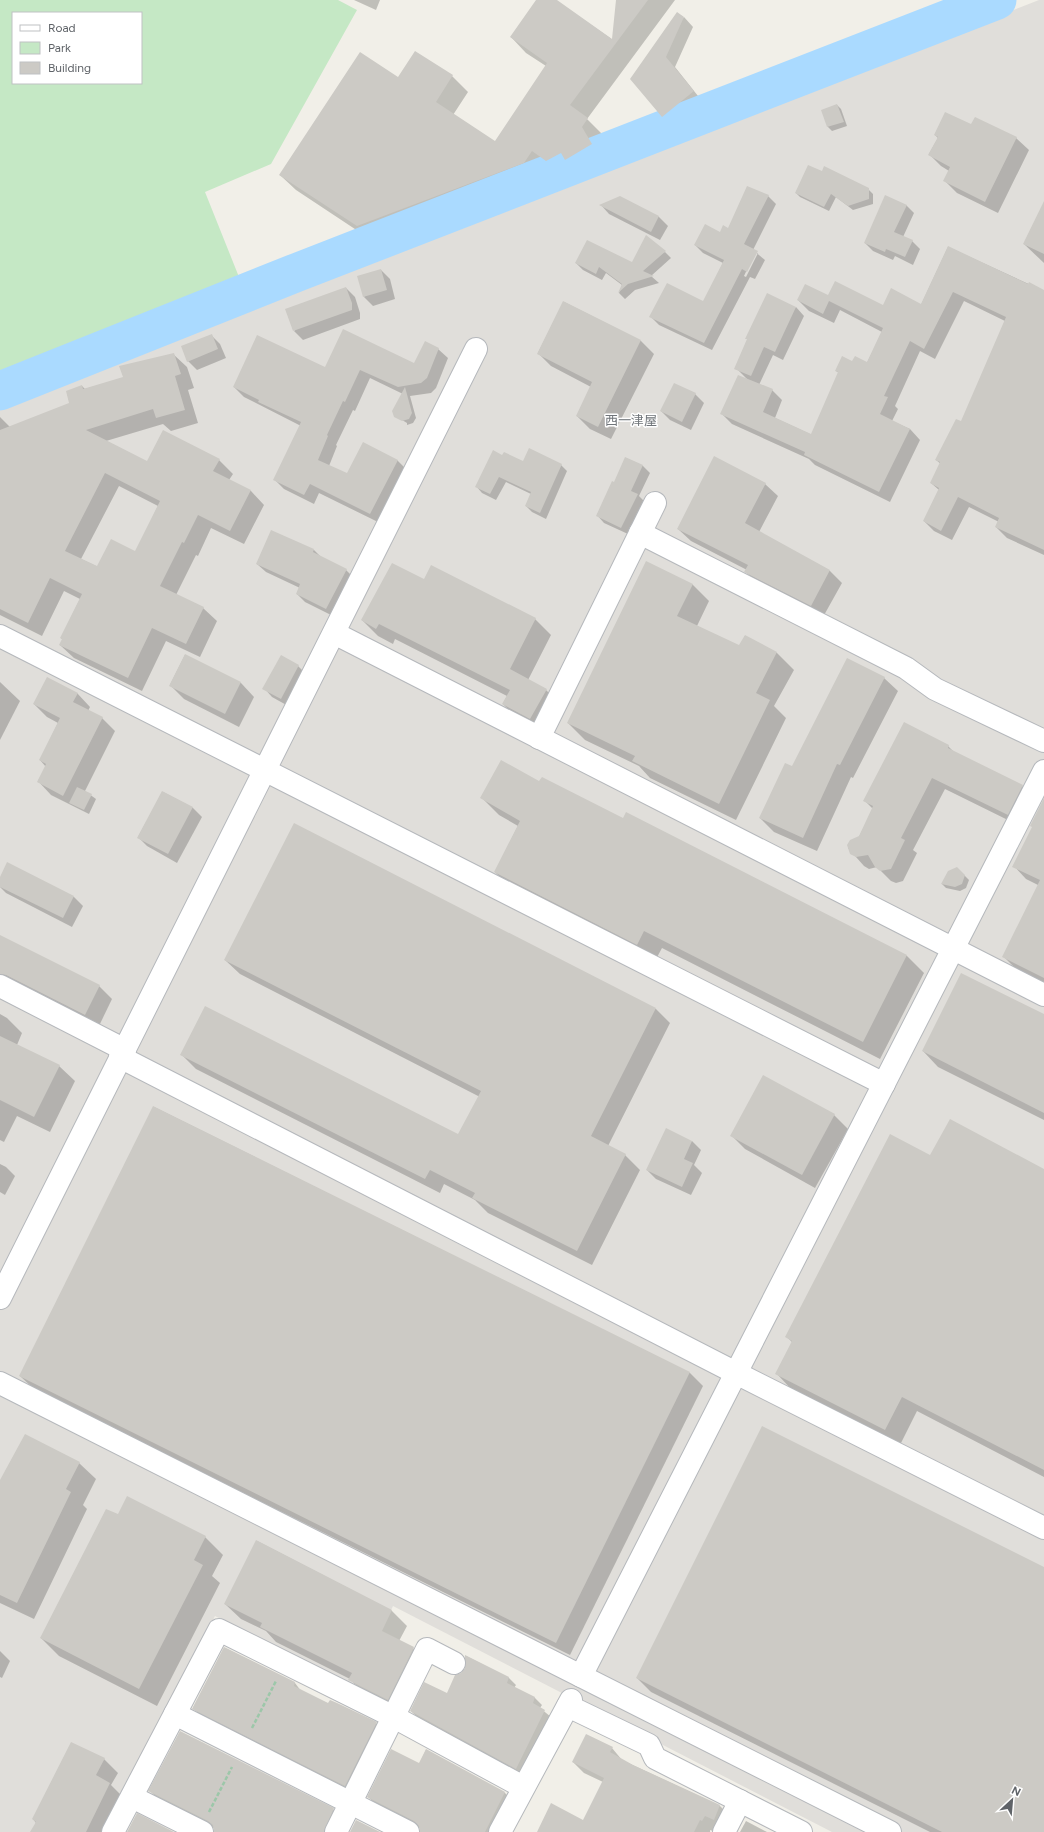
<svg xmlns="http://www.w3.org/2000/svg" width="1044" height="1832" viewBox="0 0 1044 1832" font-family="Figtree,'Noto Sans JP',sans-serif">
<rect width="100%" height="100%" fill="#f1efe8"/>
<path fill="#e0deda" d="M1039 0H1044V1832H832L393 1606 354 1686 215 1616 102 1832H0V407Z"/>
<path fill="#c5e8c5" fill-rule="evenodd" d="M0 0H338L357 10 271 164 205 192 243 287 0 378ZM13 13H141V83H13Z"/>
<g fill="#0003" fill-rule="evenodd">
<path d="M354 0H380L376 10Z"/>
<path d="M537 0H555L613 40 617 0H675L587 119 603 135 597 143 607 160 581 175 576 169 562 176 548 165 539 179 373 241 296 190 280 175 398 78 452 76 468 92 453 115 496 143 546 66 526 53 511 37Z"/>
<path d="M684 17 693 27 675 67 702 101 672 125 631 79Z"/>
<path d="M837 105 841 109 847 126 832 131 828 127 822 111Z"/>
<path d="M972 126 1016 138 1029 150 998 213 957 193 945 181 949 171 941 166 929 154 938 138 935 135Z"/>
<path d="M868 189 873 194V204L853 210 836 197 829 211 800 197 796 193Z"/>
<path d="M768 196 776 204 753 250 765 260 755 279 750 277 712 350 659 325 651 317 704 303 723 263 703 253 695 245 729 229ZM755 253H758L746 277 744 276Z"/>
<path d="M620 197 659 217 668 226 660 240 609 214 601 205Z"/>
<path d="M1044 203V263L1024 244Z"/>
<path d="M906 205 914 213 903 237 912 241 920 249 913 265 895 256 893 260 873 251 865 243Z"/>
<path d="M948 247 1044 291V555L1007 538 996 527 999 522 969 507 952 540 934 531 924 521 939 490 931 483 941 464 936 460 962 423 1005 321 964 301 935 359 920 351 895 406 898 409 892 421 910 429 920 440 890 502 815 465 809 459 732 424 722 414 748 380 736 368 796 307 804 316 783 360 773 355 759 385 772 390 782 400 775 418 812 435 839 373 836 371 853 363H867L882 332 840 310 834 323 809 311 798 300 829 297 883 306 921 305Z"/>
<path d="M665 252 671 258 651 276 659 283 635 290 625 299 619 293 622 285 606 273 602 280 583 270 576 263 633 264Z"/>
<path d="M381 270 390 279 395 299 373 306 364 297Z"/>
<path d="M346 288 355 297 360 313V319L303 340 294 331Z"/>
<path d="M564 302 641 341 654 354 611 439 590 429 577 416 591 387 551 366 538 353Z"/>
<path d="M211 335 220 344 226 358 197 370 188 361Z"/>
<path d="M438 349 448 358 436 388 431 393 410 396 416 418 413 423 407 425V423L397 417 403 394 370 378 355 411 353 410 336 445 337 446 329 466 347 475 397 460 407 470 380 523 319 493 314 504 284 489 275 480 301 426 244 397 234 387 325 368 414 364Z"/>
<path d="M173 354 187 367 194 388 188 390 198 423 171 431 163 424 106 441 147 462 219 460 233 474 229 480 251 491 264 505 244 544 211 528 198 556 196 555 176 595 203 608 217 621 200 657 166 641 142 691 74 658 60 645 63 640 61 638 80 599 64 591 42 636 0 615V417L10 427 70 404 82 386 85 389 124 378ZM119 486 158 506 136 552 98 567 81 559Z"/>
<path d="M695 394 704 403 691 430 670 420 661 411Z"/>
<path d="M503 456 523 462 561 465 567 471 546 519 532 512 526 506 531 494 506 482 496 500 482 493 476 486Z"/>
<path d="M626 458 643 466 650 473 639 496 645 502 628 534 604 523 597 515 615 483Z"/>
<path d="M765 484 778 496 759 532 830 571 842 583 823 617 758 584 746 572 747 570 691 541 678 529Z"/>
<path d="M314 550 322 558 346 570 354 578 335 617 305 602 297 594 300 588 266 572 257 564Z"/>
<path d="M424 581 535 619 551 635 528 680 546 690 562 706 546 734 519 720 503 704 507 696 395 639 393 644 378 636 362 620Z"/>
<path d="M692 584 709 601 697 626 739 647 745 636 777 653 794 670 774 706 786 718 736 820 650 778 639 766 585 740 568 723Z"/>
<path d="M185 655 241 683 254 697 239 727 184 699 170 685Z"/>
<path d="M281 657 298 666 307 675 290 707 272 697 264 688Z"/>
<path d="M884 678 898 691 853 778 851 777 817 851 774 832 760 818 792 767Z"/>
<path d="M0 682 20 701 0 740Z"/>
<path d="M77 693 90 707 88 711 102 718 115 731 85 791 96 799 89 814 51 795 38 781 46 767 40 760 58 723 47 717 34 704Z"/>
<path d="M948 746 954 752 1022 786 1034 798 1020 826 945 789 913 850 917 853 903 881 896 883 891 881 877 867 869 869 864 866 848 848 849 843 859 837 873 809 865 801Z"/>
<path d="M540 783 624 819 627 814 907 956 924 973 880 1059 662 948 655 961 512 889 495 872 518 826 499 815 481 797Z"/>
<path d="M163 792 193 808 202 817 177 863 147 846 138 837Z"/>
<path d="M1044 801V888L1026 879 1014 866 1033 828Z"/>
<path d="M961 872 969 880 966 888 960 891 946 888 942 884Z"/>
<path d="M0 879 74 897 83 906 72 927 6 893 0 887Z"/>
<path d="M1044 909V985L1020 973 1004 957Z"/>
<path d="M0 936 99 986 112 999 98 1028 0 980Z"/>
<path d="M225 960 656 1009 670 1023 608 1146 625 1155 640 1170 592 1265 488 1213 475 1200 444 1184 440 1193 196 1069 182 1055 459 1135 480 1097 240 974Z"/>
<path d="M0 1014 7 1018 22 1033 17 1045 59 1066 75 1081 50 1132 17 1116 4 1142 0 1140Z"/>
<path d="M1044 1015V1120L938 1067 923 1051Z"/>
<path d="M154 1107 690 1373 703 1386 570 1655 34 1389 20 1376Z"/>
<path d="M834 1115 848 1129 815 1188 745 1149 731 1135Z"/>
<path d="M692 1141 701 1150 694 1165 702 1173 691 1195 656 1179 647 1170Z"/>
<path d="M930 1156 1044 1170V1477L917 1411 900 1445 792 1390 777 1374 793 1343 787 1337Z"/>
<path d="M0 1164 6 1167 15 1176 5 1195 0 1192Z"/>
<path d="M79 1463 96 1479 83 1505 87 1509 34 1619 0 1603V1482Z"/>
<path d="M118 1516 205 1537 223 1555 212 1576 220 1583 157 1706 59 1656 41 1638Z"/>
<path d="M257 1541 392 1611 407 1626 399 1641 413 1648 428 1663 403 1714 365 1695 350 1679 276 1642 266 1631 241 1619 225 1604Z"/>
<path d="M1044 1568V1832H930L651 1692 637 1678Z"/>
<path d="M225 1648 295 1683 301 1691 329 1704 376 1723 383 1730 352 1792 200 1715 193 1708Z"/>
<path d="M0 1651 10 1661 2 1678 0 1677Z"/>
<path d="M466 1656 509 1678 516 1685 514 1688 535 1698 542 1705 540 1708 551 1717 523 1775 418 1718 411 1711 447 1694 466 1669Z"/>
<path d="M612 1748 622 1760 720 1806 731 1817 715 1826 713 1831 710 1830V1832H538L584 1821 603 1782 584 1773 573 1762Z"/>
<path d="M426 1750 505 1793 513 1801 497 1832H421L420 1828 377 1805 368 1797 419 1765Z"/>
<path d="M104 1759 118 1773 111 1785 123 1797 106 1832H32L36 1823 33 1819Z"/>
<path d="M150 1791 333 1809 341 1818 334 1832H215L214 1828 158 1799Z"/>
<path d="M746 1821 767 1832H740Z"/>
</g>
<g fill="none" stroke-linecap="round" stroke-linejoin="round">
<path stroke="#aadaff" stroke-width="39" d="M0 391 298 272 997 0"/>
</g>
<g fill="#cccac5" fill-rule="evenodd">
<path d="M536 0H557L612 39 616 0H648L570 105 588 118 582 127 592 144 565 160 561 153 546 161 532 151 524 163 357 226 279 175 360 52 398 77 415 51 453 75 436 102 495 141 547 63 510 37Z"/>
<path d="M677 12 684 17 666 57 694 91 662 117 630 79Z"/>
<path d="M837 104 844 122 827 127 821 110Z"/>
<path d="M945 112 971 124 975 117 1017 137 985 202 943 181 950 167 928 155 938 137 934 135Z"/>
<path d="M808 165 822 171 824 166 869 188V199L848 206 831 194 824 207 795 193Z"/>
<path d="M747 186 769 195 744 244 758 251 747 272 742 269 704 343 649 317 667 283 703 301 724 260 694 245 705 224 720 232 723 225 728 228Z"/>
<path d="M885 195 907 205 894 232 913 240 905 257 886 249 885 252 864 243Z"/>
<path d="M620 196 659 216 651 232 599 205Z"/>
<path d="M1044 201V254L1023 244Z"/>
<path d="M646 235 666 251 643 271 654 276 628 284 618 293 622 284 599 267 596 274 575 263 587 240 632 262Z"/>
<path d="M948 246 1028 284 1029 282 1044 290V550L995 527 999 518 958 497 941 531 923 521 939 488 930 483 940 462 935 460 956 419 961 421 1006 317 953 292 924 349 910 341 884 396 888 397 880 414 910 429 879 492 804 455 805 452 720 414 738 375 773 389 763 412 811 434 838 372 835 371 842 356 852 361 855 356 867 362 883 328 829 301 823 314 797 300 805 284 828 295 835 281 883 305 891 288 921 304Z"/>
<path d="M381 269 387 290 363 297 357 276Z"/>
<path d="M346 287 352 303V310L293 331 285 309Z"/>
<path d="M767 293 796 307 775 352 764 347 751 376 734 369 747 339H745Z"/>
<path d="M563 301 641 340 598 427 576 416 592 382 537 354Z"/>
<path d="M343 329 414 363 425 341 439 348 427 378 421 383 398 387 360 370 345 402 343 401 327 435 328 436 318 460 347 473 363 442 398 460 370 514 310 484 304 495 273 480 301 422 258 402 259 400 233 387 257 335 325 367Z"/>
<path d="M212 334 218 349 187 362 181 346Z"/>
<path d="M174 353 181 374 175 376 185 410 156 418 153 409 86 430 147 461 163 430 220 459 213 471 251 490 230 531 198 515 184 543 182 542 160 586 204 607 186 644 152 628 128 678 59 645 62 639 60 638 82 594 50 578 28 623 0 609V430L69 403 66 391 82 385 83 389 123 377 119 366ZM105 473 160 501 135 551 111 539 97 566 65 551Z"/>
<path d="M674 383 696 393 682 422 660 411Z"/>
<path d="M405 387 412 413 409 419 402 421 394 417 392 411Z"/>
<path d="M529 448 562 464 540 513 525 506 531 492 499 477 490 494 475 487 493 450 502 455 504 452 523 461Z"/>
<path d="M714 456 766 483 745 523 830 570 811 606 744 572 748 565 677 529Z"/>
<path d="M625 457 643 465 631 491 638 494 621 528 596 516 612 481 614 482Z"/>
<path d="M271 530 314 549 313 552 347 569 326 609 296 594 300 584 256 564Z"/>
<path d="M646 561 693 584 677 616 739 645 745 635 777 652 756 693 770 700 719 804 632 761 635 756 567 723Z"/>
<path d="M392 563 424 579 431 565 536 618 510 669 547 689 530 719 502 704 510 690 379 624 376 629 361 620Z"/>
<path d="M185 654 241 682 225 714 169 686Z"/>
<path d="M281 655 299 665 281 699 262 689Z"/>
<path d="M847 658 885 677 840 765 837 764 803 838 759 818 785 763 792 766Z"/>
<path d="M47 677 78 693 73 702 103 717 63 796 37 782 46 764 39 760 60 718 33 704Z"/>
<path d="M904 722 949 745 948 748 1023 785 1008 815 932 778 901 838 905 840 891 869 880 871 875 867 868 855 856 857 850 854 847 845 850 840 859 836 873 806 863 801Z"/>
<path d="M501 760 539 781 542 777 623 818 626 812 907 955 863 1042 644 931 637 945 494 872 520 821 480 798Z"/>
<path d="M77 787 92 794 84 810 69 803Z"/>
<path d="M162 791 193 807 168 854 137 838Z"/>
<path d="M1044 798V978L1002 957 1040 880 1012 867 1032 827 1030 826Z"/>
<path d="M294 823 656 1008 591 1136 626 1154 577 1251 472 1198 475 1193 430 1170 425 1179 180 1055 205 1006 458 1134 481 1091 224 960Z"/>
<path d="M7 862 74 896 63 918 0 887V877Z"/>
<path d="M957 867 965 875 962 884 955 887 941 884 948 871Z"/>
<path d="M0 935 100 985 85 1015 6 975 0 974Z"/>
<path d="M961 973 1044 1014V1113L922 1051Z"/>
<path d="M0 1036 60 1065 34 1117 0 1100Z"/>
<path d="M763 1075 835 1114 802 1175 730 1136Z"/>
<path d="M153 1106 690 1372 556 1643 19 1376Z"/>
<path d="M950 1119 1044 1169V1470L902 1397 885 1430 775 1374 792 1341 785 1337 890 1134 930 1155Z"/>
<path d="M666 1128 692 1141 684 1159 693 1163 682 1187 646 1170Z"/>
<path d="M762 1426 1044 1567V1832H942L636 1678Z"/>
<path d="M25 1434 80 1462 66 1489 71 1492 17 1603 0 1595V1480Z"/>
<path d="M127 1496 206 1536 194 1560 203 1565 139 1689 40 1638 106 1509 118 1514Z"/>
<path d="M256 1540 392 1610 382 1631 414 1647 388 1700 348 1680 352 1673 260 1627 262 1623 224 1604Z"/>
<path d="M224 1647 295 1682 294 1686 328 1703 330 1700 337 1703 377 1722 345 1786 192 1709Z"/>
<path d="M465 1655 509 1677 507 1683 535 1697 533 1703 545 1710 516 1769 410 1711 424 1682 447 1693 455 1675 461 1673 465 1668Z"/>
<path d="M180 1731 334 1808 324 1832H214L213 1825 208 1821 148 1791Z"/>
<path d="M586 1734 613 1747 610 1752 633 1765 720 1805 714 1820 705 1816 702 1821 700 1820 694 1832H537L551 1803 583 1820 604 1778 572 1762Z"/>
<path d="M71 1742 105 1758 96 1775 110 1783 86 1832H30L36 1822 32 1819Z"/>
<path d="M391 1749 419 1763 426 1749 505 1792 485 1832H420L419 1826 414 1821 367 1797Z"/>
<path d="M137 1813 174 1832H127Z"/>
<path d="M356 1820 380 1832H350Z"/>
</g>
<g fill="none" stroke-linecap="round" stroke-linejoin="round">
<g stroke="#b5b8bc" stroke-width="24">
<g id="minor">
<path d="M640 533 906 668 935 689 1044 741"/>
<path d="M334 633 1044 995"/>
<path d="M0 636 884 1084"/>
<path d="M539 738 655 503"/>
<path d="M0 986 125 1050"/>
<path d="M120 1057 736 1373 1044 1528"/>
<path d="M0 1298 476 349"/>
<path d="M0 1383 890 1832"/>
<path d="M581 1676 1044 771"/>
<path d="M568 1706 649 1745 655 1758 801 1832"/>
<path d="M175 1714 408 1832"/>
<path d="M132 1797 202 1832"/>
<path d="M113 1832 219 1630 394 1717 523 1787"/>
<path d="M336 1832 427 1649 454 1663"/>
<path d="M500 1832 571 1700"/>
<path d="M724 1832 740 1801"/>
</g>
</g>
<g stroke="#9cc7a9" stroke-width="2.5" stroke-dasharray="4 2" stroke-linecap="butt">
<path d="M252 1728 276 1681"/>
<path d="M209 1812 232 1767"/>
</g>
<use href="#minor" stroke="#fff" stroke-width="22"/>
</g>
<g text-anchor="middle" stroke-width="3" stroke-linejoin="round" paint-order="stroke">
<g font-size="13" fill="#70757a" stroke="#fff">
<text x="631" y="425">西一津屋</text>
</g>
</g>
<rect x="12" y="12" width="130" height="72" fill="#ffffff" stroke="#bfc1c3"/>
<rect x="20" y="25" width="20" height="6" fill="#ffffff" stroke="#bfc1c3"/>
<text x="48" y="32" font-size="12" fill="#5f6368">Road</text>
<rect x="20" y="42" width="20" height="12" fill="#c5e8c5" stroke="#bfc1c3"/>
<text x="48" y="52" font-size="12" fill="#5f6368">Park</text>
<rect x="20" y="62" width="20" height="12" fill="#cccac5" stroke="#bfc1c3"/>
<text x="48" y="72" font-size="12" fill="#5f6368">Building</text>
<g transform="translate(1012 1800) rotate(26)" stroke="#ffffff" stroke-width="3" paint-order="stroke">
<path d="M0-3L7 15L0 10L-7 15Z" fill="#5f6368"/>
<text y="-6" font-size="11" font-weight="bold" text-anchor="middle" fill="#5f6368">N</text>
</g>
</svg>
